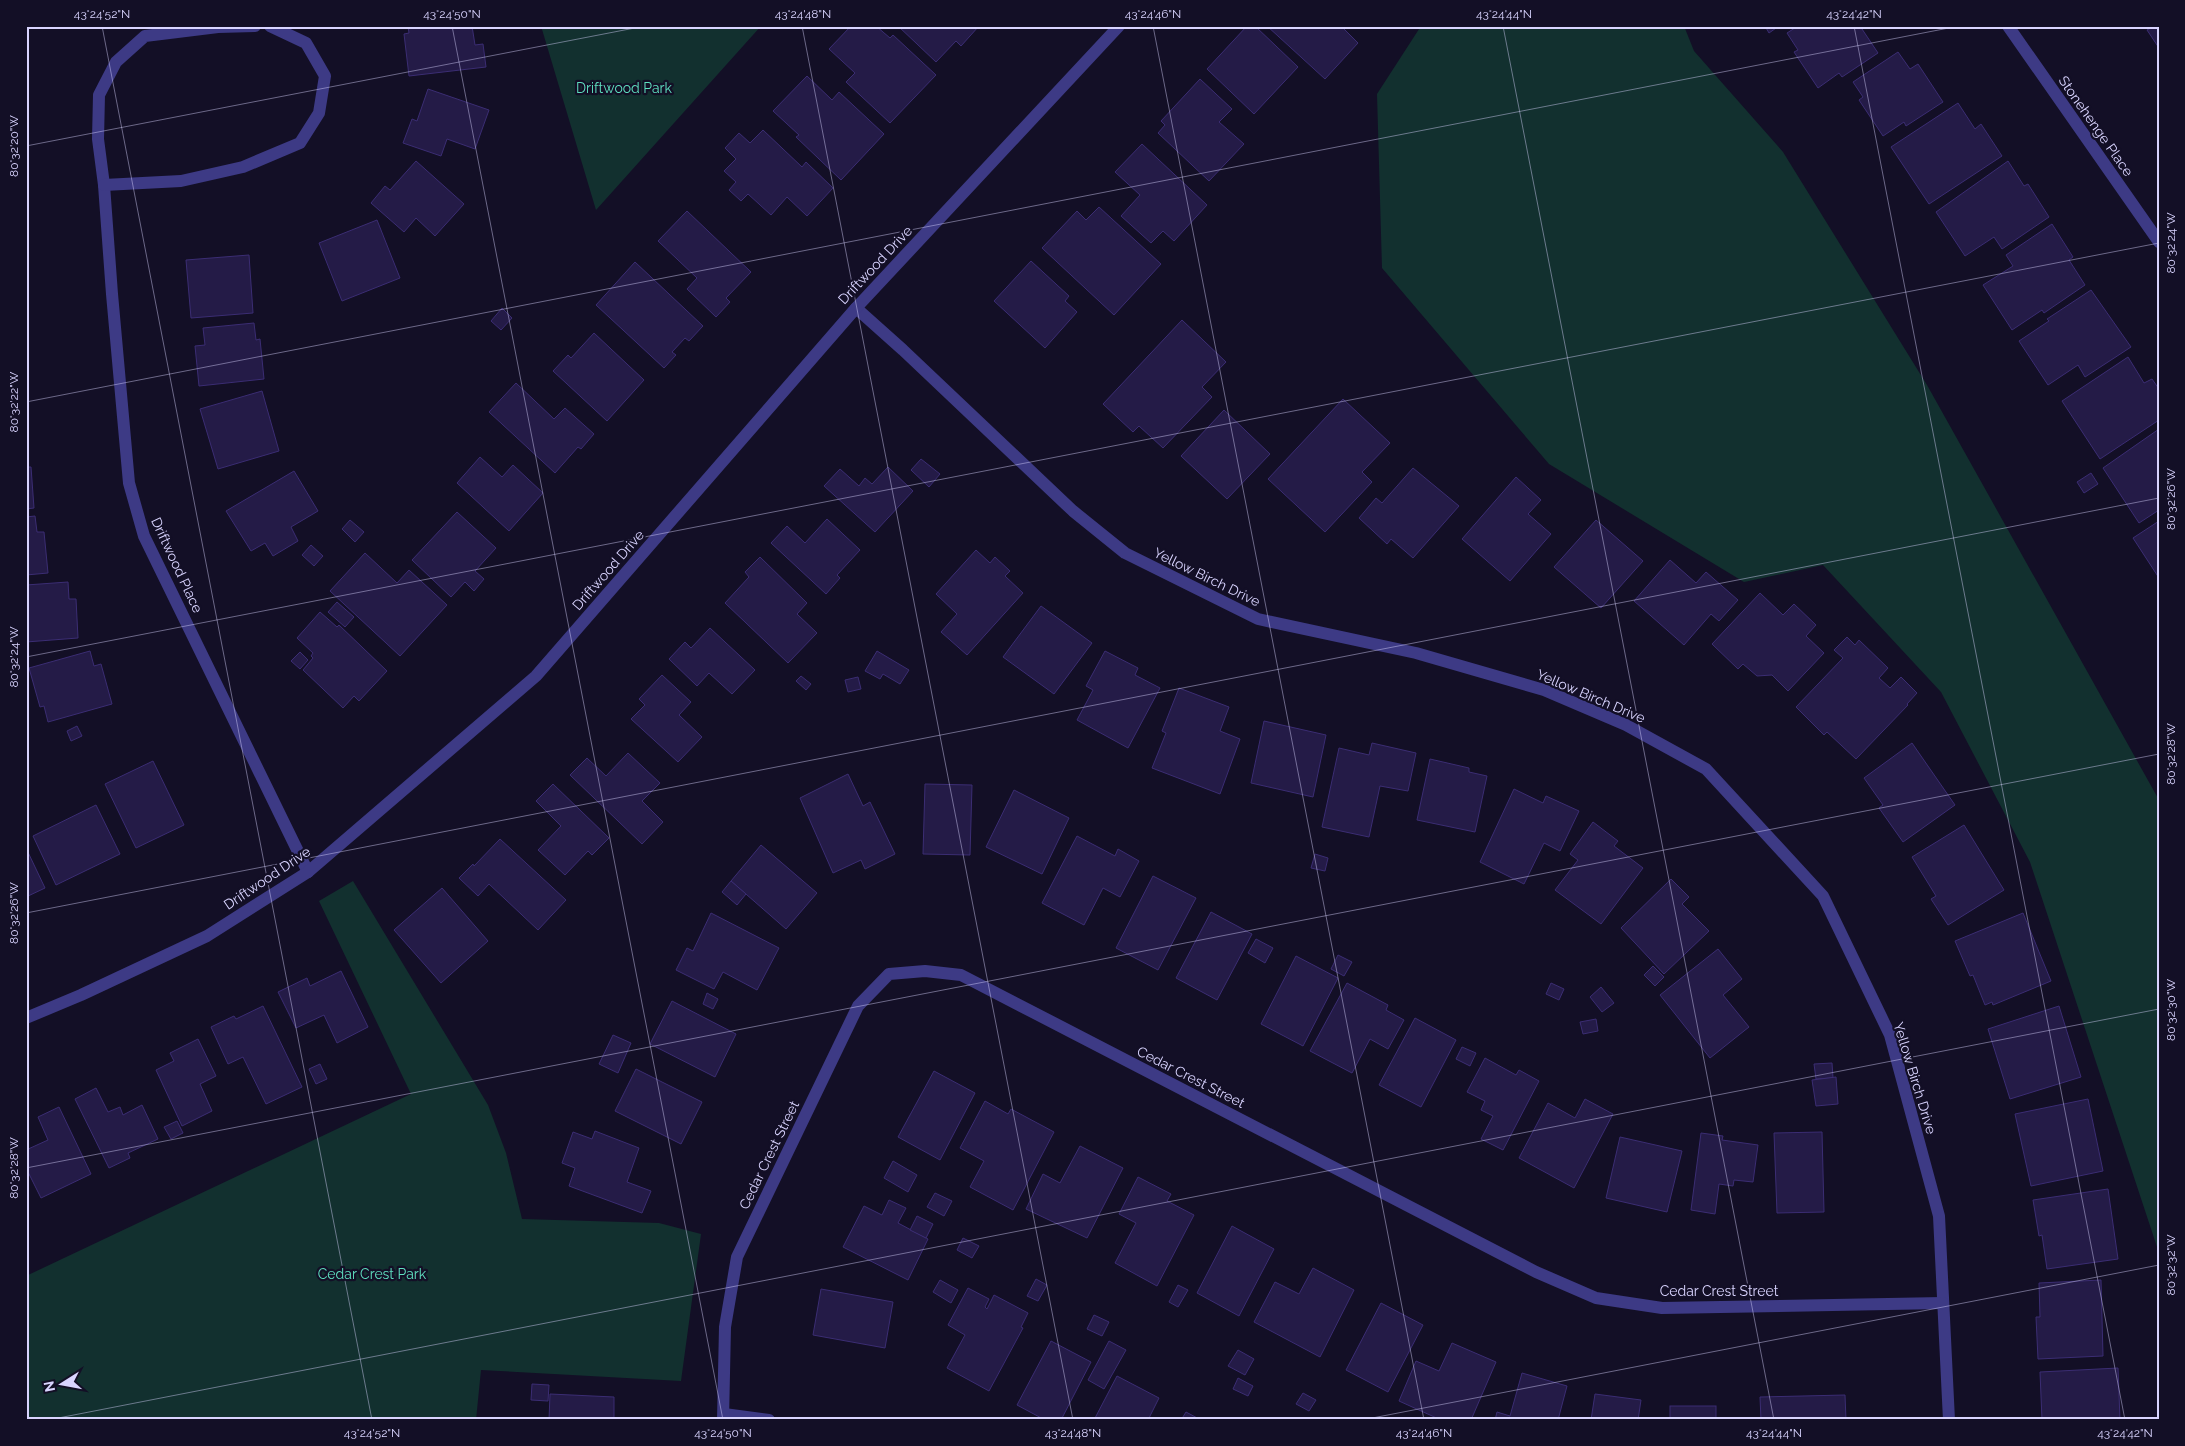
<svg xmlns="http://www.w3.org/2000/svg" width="2185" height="1446" viewBox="0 0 2185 1446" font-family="Raleway,sans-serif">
<rect width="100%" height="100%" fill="#130f26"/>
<g fill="#12302f">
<path d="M541 26H761L596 210Z"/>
<path d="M1421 26H1684L1694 51 1783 152 1927 385 2159 800V1253L2030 862 1941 692 1823 565 1744 582 1549 464 1382 268 1377 94Z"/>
<path d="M353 881 488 1105 506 1153 522 1219 659 1223 701 1234 681 1381 481 1370 476 1420H26V1276L411 1094 319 901Z"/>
</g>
<g fill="#241b47" stroke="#3b2d73">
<path d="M408 26H472L475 45 483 44 486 67 409 76 404 34 409 33Z"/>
<path d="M851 26H876L890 38 893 35 936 75 890 123 846 82 855 73 829 49Z"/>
<path d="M898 26H979L961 46 956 41 936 62Z"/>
<path d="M1247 26H1255L1298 67 1254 114 1207 69Z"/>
<path d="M1267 26H1341L1358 43 1325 79Z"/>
<path d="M1765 26H1779L1769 33Z"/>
<path d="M1798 26H1860L1878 53 1842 77 1839 73 1818 88 1794 52 1798 50 1787 33Z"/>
<path d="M2154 26H2159V48L2147 30Z"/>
<path d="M1898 52 1910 69 1918 64 1943 102 1906 126 1904 122 1883 136 1859 100 1863 97 1853 82Z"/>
<path d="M807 76 832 100 839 92 884 134 841 180 796 137 799 135 773 111Z"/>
<path d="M1200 79 1232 109 1219 122 1244 144 1209 181 1158 133 1165 125 1161 121Z"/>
<path d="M428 89 489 110 475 149 447 139 441 156 403 143 412 119 417 121Z"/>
<path d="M1958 103 1975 129 1981 124 2002 156 1929 204 1891 147Z"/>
<path d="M763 130 802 167 806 162 833 188 807 216 787 197 771 215 748 194 741 201 729 190 736 182 724 171 736 159 725 148 739 133 750 143Z"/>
<path d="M1142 144 1207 205 1174 241 1163 231 1151 243 1121 216 1140 195 1115 172Z"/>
<path d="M416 161 464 204 435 236 416 218 404 232 371 203 385 186 390 190Z"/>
<path d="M2008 161 2024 186 2028 184 2049 217 2002 249 1994 237 1965 256 1936 212Z"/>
<path d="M1099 207 1161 264 1114 315 1042 248 1077 211 1086 220Z"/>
<path d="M687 211 751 272 726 298 730 302 716 317 687 289 697 278 658 241Z"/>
<path d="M377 220 400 278 342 301 319 243Z"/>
<path d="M2052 224 2073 257 2069 260 2085 285 2044 313 2042 310 2012 330 1983 285 2013 266 2006 255Z"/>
<path d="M249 255 253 313 191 318 186 260Z"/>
<path d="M1031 261 1069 296 1065 301 1077 312 1045 348 994 301Z"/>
<path d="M635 262 703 326 689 341 685 338 672 352 676 355 664 368 596 305Z"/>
<path d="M2091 290 2131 347 2085 377 2078 365 2048 385 2019 341 2049 321 2047 319Z"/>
<path d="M502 308 512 318 501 330 491 321Z"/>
<path d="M1182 320 1226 362 1202 387 1212 397 1163 448 1139 426 1133 432 1103 404Z"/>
<path d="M254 323 256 340 260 339 264 379 199 386 195 346 205 345 203 328Z"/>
<path d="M594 333 644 380 607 421 553 371 568 355 571 358Z"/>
<path d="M2128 357 2144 383 2152 379 2159 389V420L2100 459 2062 401Z"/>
<path d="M516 383 554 419 565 408 594 434 581 449 578 447 555 473 489 412Z"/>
<path d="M262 391 279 451 218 469 200 409Z"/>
<path d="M1343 399 1390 443 1362 472 1372 482 1325 532 1268 479Z"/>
<path d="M1224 410 1270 454 1227 499 1181 456Z"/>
<path d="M2159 429V510L2139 523 2103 468Z"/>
<path d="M480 457 502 477 513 465 543 493 509 531 457 483Z"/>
<path d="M921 459 940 474 929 487 911 470Z"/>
<path d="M26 467H31L34 508 26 509Z"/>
<path d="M888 467 913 491 875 532 824 486 840 469 859 486 865 478 872 484Z"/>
<path d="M1413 468 1459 506 1413 558 1391 539 1387 544 1359 518 1376 498 1382 503Z"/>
<path d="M294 471 318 511 291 527 298 541 273 556 265 543 251 551 226 511Z"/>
<path d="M2091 473 2098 484 2084 493 2077 482Z"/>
<path d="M1516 477 1541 500 1528 514 1551 534 1510 581 1462 539Z"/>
<path d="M457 512 496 548 475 571 484 579 474 591 465 582 451 597 412 560Z"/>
<path d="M35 516 37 532H44L48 573 26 575V517Z"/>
<path d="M827 519 860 550 837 575 840 578 826 594 771 543 787 526 805 543Z"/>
<path d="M350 520 364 532 355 542 342 529Z"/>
<path d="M1596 520 1643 561 1601 608 1554 567Z"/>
<path d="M2159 521V578L2133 538Z"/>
<path d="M311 545 323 556 314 566 302 555Z"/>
<path d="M976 550 990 563 995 557 1010 571 1005 576 1023 593 967 655 941 632 957 614 936 594Z"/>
<path d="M365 553 397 583 409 570 447 605 400 656 330 591Z"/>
<path d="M760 557 807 603 797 614 817 633 788 663 725 603 749 577 745 572Z"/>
<path d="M1670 560 1696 583 1706 572 1738 600 1719 621 1711 614 1684 645 1634 601Z"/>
<path d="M68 582 69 599H76L78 638 26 642V585Z"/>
<path d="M1760 593 1783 615 1794 604 1816 625 1806 636 1824 653 1788 691 1772 675 1757 676 1743 664 1738 669 1712 644Z"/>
<path d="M337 602 354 617 345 627 328 612Z"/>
<path d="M1041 606 1092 643 1054 694 1003 657Z"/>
<path d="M320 612 337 627 339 625 387 671 359 701 354 696 343 708 303 670 313 658 311 656 313 653 297 638Z"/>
<path d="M710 628 755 670 732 694 709 673 697 686 669 659 685 642 691 648Z"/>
<path d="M1847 637 1855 645 1859 640 1888 668 1879 678 1890 688 1901 677 1917 693 1907 704 1908 705 1856 759 1827 732 1824 735 1796 707 1843 658 1834 650Z"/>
<path d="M90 651 94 666 101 664 112 704 48 722 44 706 40 707 29 668Z"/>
<path d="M877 651 909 670 900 684 883 674 880 679 865 671Z"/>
<path d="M1105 651 1138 668 1135 675 1160 688 1128 748 1077 720 1093 690 1086 686Z"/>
<path d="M300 652 308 660 300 669 291 661Z"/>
<path d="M662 675 691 702 679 715 702 737 678 762 631 719 645 705 639 699Z"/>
<path d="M801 676 811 684 806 690 796 681Z"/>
<path d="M858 677 861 689 848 692 845 680Z"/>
<path d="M1179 688 1229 707 1220 731 1240 739 1220 794 1152 768 1166 733 1162 731Z"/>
<path d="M1264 721 1326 735 1313 797 1251 783Z"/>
<path d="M77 726 82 736 71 741 67 731Z"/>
<path d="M1372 743 1416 753 1408 791 1380 786 1369 837 1322 827 1339 748 1369 755Z"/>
<path d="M1912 743 1955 805 1903 842 1879 808 1883 805 1864 778Z"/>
<path d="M628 753 660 783 642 801 663 822 642 844 570 775 587 758 606 776Z"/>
<path d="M1430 759 1469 768V772L1487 776 1475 832 1417 820Z"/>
<path d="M153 761 184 825 136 848 105 784Z"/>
<path d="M848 774 863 806 870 802 895 854 865 869 861 860 833 873 800 798Z"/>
<path d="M553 784 609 838 592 855 588 851 565 875 538 850 561 826 536 801Z"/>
<path d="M925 784 972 785 970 855 923 854Z"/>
<path d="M1514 789 1543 803 1546 796 1579 811 1560 851 1544 843 1524 884 1480 862Z"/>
<path d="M1014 790 1069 818 1042 874 986 847Z"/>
<path d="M96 805 120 854 56 885 33 836Z"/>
<path d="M1593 822 1618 841 1614 846 1643 868 1601 924 1555 890 1578 860 1570 854Z"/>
<path d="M1964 825 2004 890 1948 925 1931 899 1936 896 1912 857Z"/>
<path d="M1077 836 1115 856 1118 849 1139 861 1120 897 1103 888 1084 925 1042 903Z"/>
<path d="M500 839 566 900 538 930 489 884 478 896 459 878 473 864 474 866Z"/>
<path d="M761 845 817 893 786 929 731 881Z"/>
<path d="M26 848 45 888 26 897Z"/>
<path d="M1315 854 1328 858 1325 871 1311 868Z"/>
<path d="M1153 876 1196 898 1158 970 1116 948Z"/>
<path d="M1671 879 1689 897 1682 904 1709 931 1664 974 1621 928Z"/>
<path d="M731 881 746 894 737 905 722 892Z"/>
<path d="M442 888 488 941 441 983 394 930Z"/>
<path d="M1211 912 1252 934 1217 1000 1176 978Z"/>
<path d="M711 913 779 948 757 990 723 972 714 989 676 970 687 948 693 951Z"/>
<path d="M2023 913 2051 981 1993 1005 1992 1002 1985 1005 1973 975 1970 976 1955 941Z"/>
<path d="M1256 939 1273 948 1265 963 1248 953Z"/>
<path d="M1718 949 1742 979 1723 995 1749 1027 1710 1058 1660 995Z"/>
<path d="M1338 955 1352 962 1344 976 1331 969Z"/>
<path d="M1296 956 1338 978 1303 1046 1261 1024Z"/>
<path d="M1653 966 1664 977 1655 986 1644 975Z"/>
<path d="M341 971 368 1027 337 1043 324 1015 296 1028 278 992 307 978 310 986Z"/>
<path d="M1347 983 1388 1005 1386 1010 1404 1020 1388 1049 1370 1039 1352 1073 1310 1051Z"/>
<path d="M1551 983 1564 989 1559 1000 1546 994Z"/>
<path d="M1601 987 1614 1003 1602 1012 1590 997Z"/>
<path d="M707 993 718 999 713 1009 703 1004Z"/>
<path d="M672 1001 736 1034 715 1077 650 1044Z"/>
<path d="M263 1006 302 1087 266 1104 243 1057 228 1064 211 1027 234 1016 236 1019Z"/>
<path d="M2059 1006 2081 1077 2010 1099 1988 1029Z"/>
<path d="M1415 1018 1456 1040 1421 1107 1379 1085Z"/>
<path d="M1596 1019 1598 1031 1583 1034 1580 1022Z"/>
<path d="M613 1035 631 1043 618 1073 599 1064Z"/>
<path d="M198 1039 216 1076 200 1084 212 1111 182 1126 156 1070 174 1061 170 1053Z"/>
<path d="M1462 1047 1476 1053 1470 1066 1456 1059Z"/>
<path d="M1485 1058 1516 1075 1519 1070 1539 1081 1503 1150 1481 1139 1493 1116 1481 1110 1485 1101 1467 1092Z"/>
<path d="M1832 1063 1833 1078 1816 1079 1814 1064Z"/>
<path d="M320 1064 327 1079 316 1084 309 1069Z"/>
<path d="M636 1069 702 1102 681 1144 615 1111Z"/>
<path d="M934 1071 975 1093 940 1160 898 1137Z"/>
<path d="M1836 1077 1838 1104 1816 1106 1812 1080Z"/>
<path d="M96 1088 108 1112 120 1107 123 1115 142 1105 158 1139 128 1153 130 1158 109 1168 75 1099Z"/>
<path d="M1585 1099 1613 1114 1574 1188 1519 1158 1548 1103 1575 1118Z"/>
<path d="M2088 1099 2103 1171 2031 1186 2015 1114Z"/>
<path d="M985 1101 1008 1114 1011 1109 1054 1132 1013 1210 970 1187 984 1161 960 1148Z"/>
<path d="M59 1107 91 1174 41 1198 26 1168V1150L48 1140 38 1117Z"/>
<path d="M177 1121 183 1133 171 1139 164 1127Z"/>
<path d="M595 1131 639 1148 627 1182 651 1191 642 1213 569 1186 575 1168 562 1163 573 1132 592 1139Z"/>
<path d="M1822 1132 1824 1212 1777 1213 1774 1133Z"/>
<path d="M1701 1133 1723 1136 1722 1140 1758 1145 1753 1182 1734 1180 1733 1186 1719 1184 1715 1214 1691 1210Z"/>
<path d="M1620 1137 1682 1151 1667 1212 1606 1198Z"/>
<path d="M1080 1146 1123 1168 1087 1238 1026 1209 1043 1174 1060 1183Z"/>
<path d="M893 1161 917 1175 908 1192 884 1178Z"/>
<path d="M1138 1177 1171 1194 1167 1201 1194 1215 1157 1286 1115 1263 1136 1223 1119 1214Z"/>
<path d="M2108 1189 2118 1259 2047 1269 2042 1235 2039 1236 2033 1200Z"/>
<path d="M935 1193 952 1201 944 1216 927 1207Z"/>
<path d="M889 1200 906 1208 898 1223 928 1239 908 1280 843 1247 864 1206 882 1215Z"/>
<path d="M917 1216 933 1224 926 1238 910 1230Z"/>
<path d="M1232 1226 1274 1249 1239 1316 1197 1293Z"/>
<path d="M963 1238 979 1246 972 1258 957 1250Z"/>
<path d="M1313 1268 1354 1290 1320 1357 1254 1322 1275 1282 1299 1294Z"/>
<path d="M1036 1279 1047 1285 1038 1301 1027 1296Z"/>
<path d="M940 1280 958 1290 951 1303 933 1292Z"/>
<path d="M2101 1280 2103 1356 2038 1359 2036 1317H2040L2039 1283Z"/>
<path d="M1178 1285 1188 1290 1178 1307 1169 1302Z"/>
<path d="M968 1288 989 1299 985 1307 987 1309 994 1295 1028 1313 1021 1327 1023 1328 989 1391 947 1368 965 1335 948 1325Z"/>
<path d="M821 1289 893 1302 885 1348 813 1335Z"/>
<path d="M1381 1303 1423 1325 1388 1392 1346 1370Z"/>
<path d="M1094 1315 1109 1322 1102 1336 1087 1329Z"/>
<path d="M1051 1341 1091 1362 1061 1420H1045L1017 1405Z"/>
<path d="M1109 1341 1126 1350 1104 1389 1088 1380Z"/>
<path d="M1452 1343 1496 1362 1471 1420H1441L1399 1401 1416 1361 1439 1371Z"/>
<path d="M1238 1350 1254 1359 1245 1375 1228 1366Z"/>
<path d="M2118 1368 2120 1420H2042L2040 1372Z"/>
<path d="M1522 1373 1567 1386 1558 1420H1495L1497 1412 1510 1416Z"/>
<path d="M1117 1376 1159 1398 1148 1420H1094Z"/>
<path d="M1238 1378 1253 1386 1248 1396 1233 1389Z"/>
<path d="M532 1384 549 1385 548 1401 531 1400Z"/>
<path d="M1303 1393 1316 1400 1309 1411 1296 1404Z"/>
<path d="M550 1394 614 1397V1420H549Z"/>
<path d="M1595 1394 1641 1400 1638 1420H1591Z"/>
<path d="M1845 1395 1846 1420H1761L1760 1397Z"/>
<rect x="1670" y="1406" width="46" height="14"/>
<path d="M1186 1412 1201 1420H1181Z"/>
</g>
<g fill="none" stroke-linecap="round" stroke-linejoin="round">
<g stroke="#3d3a85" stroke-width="12">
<path d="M255 26 218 27 145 36 116 62 99 95 98 139 104 185 112 294 129 483 144 536 308 872"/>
<path d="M2008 26 2159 242"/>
<path d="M104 185 181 181 243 167 300 143 319 113 325 76 306 43 270 26"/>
<path d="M856 308 903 350 1073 511 1125 553 1258 619 1416 653 1544 690 1626 725 1706 769 1823 896 1890 1035 1939 1216 1949 1420"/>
<path d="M26 1018 81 995 207 936 308 872 536 676 856 308 1119 26"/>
<path d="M724 1414 769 1420"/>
<path d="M723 1420 725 1327 737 1257 858 1006 889 974 925 971 961 975 1536 1272 1596 1298 1662 1308 1943 1303"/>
</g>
</g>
<path fill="none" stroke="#d9d4ff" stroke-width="1" stroke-opacity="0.45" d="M102 26 372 1420M452 26 723 1420M802 26 1073 1420M1153 26 1424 1420M1503 26 1774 1420M1854 26 2125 1420M26 146 645 26M26 402 1959 26M26 657 2159 243M26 913 2159 498M26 1168 2159 754M48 1420 2159 1009M1362 1420 2159 1265"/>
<g text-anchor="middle" stroke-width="4.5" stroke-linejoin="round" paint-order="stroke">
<g font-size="14" fill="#5fe0c0" stroke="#130f26">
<text x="624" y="93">Driftwood Park</text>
<text x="372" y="1279">Cedar Crest Park</text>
</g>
<g font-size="14" fill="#d9d4ff" stroke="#130f26">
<text transform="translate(2096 126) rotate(55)" y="5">Stonehenge Place</text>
<text transform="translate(875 265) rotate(-47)" y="5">Driftwood Drive</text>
<text transform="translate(177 565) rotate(65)" y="5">Driftwood Place</text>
<text transform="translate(608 570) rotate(-49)" y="5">Driftwood Drive</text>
<text transform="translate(1207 577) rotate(26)" y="5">Yellow Birch Drive</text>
<text transform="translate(1591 696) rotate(23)" y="5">Yellow Birch Drive</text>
<text transform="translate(267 878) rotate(-34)" y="5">Driftwood Drive</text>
<text transform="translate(1191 1077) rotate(27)" y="5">Cedar Crest Street</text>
<text transform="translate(1915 1078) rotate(73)" y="5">Yellow Birch Drive</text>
<text transform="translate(769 1155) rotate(-64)" y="5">Cedar Crest Street</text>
<text x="1719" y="1296">Cedar Crest Street</text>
</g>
</g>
<rect width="2185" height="1446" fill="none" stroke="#130f26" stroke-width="55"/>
<g transform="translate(62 1384) rotate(259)" stroke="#130f26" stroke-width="4" paint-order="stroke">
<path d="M0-4L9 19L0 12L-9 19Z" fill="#d9d4ff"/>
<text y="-8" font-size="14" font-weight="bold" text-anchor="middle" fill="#d9d4ff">N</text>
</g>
<rect x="28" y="28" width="2130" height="1390" fill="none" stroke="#d9d4ff" stroke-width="2"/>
<g font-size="12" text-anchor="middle" fill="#d9d4ff">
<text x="102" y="18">43°24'52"N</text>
<text x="452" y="18">43°24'50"N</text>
<text x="803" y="18">43°24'48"N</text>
<text x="1153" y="18">43°24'46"N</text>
<text x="1504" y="18">43°24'44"N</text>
<text x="1854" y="18">43°24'42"N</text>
<text transform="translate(14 146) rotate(-90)" y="4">80°32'20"W</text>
<text transform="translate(2171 243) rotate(-90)" y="4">80°32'24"W</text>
<text transform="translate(14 402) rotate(-90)" y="4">80°32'22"W</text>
<text transform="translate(2171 499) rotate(-90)" y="4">80°32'26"W</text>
<text transform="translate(14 657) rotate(-90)" y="4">80°32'24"W</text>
<text transform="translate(2171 754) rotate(-90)" y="4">80°32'28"W</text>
<text transform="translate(14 913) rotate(-90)" y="4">80°32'26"W</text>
<text transform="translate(2171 1010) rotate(-90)" y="4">80°32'30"W</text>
<text transform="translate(14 1168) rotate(-90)" y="4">80°32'28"W</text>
<text transform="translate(2171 1265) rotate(-90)" y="4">80°32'32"W</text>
<text x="372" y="1437">43°24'52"N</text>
<text x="723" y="1437">43°24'50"N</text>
<text x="1073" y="1437">43°24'48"N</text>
<text x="1424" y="1437">43°24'46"N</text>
<text x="1774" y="1437">43°24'44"N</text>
<text x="2125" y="1437">43°24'42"N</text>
</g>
</svg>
